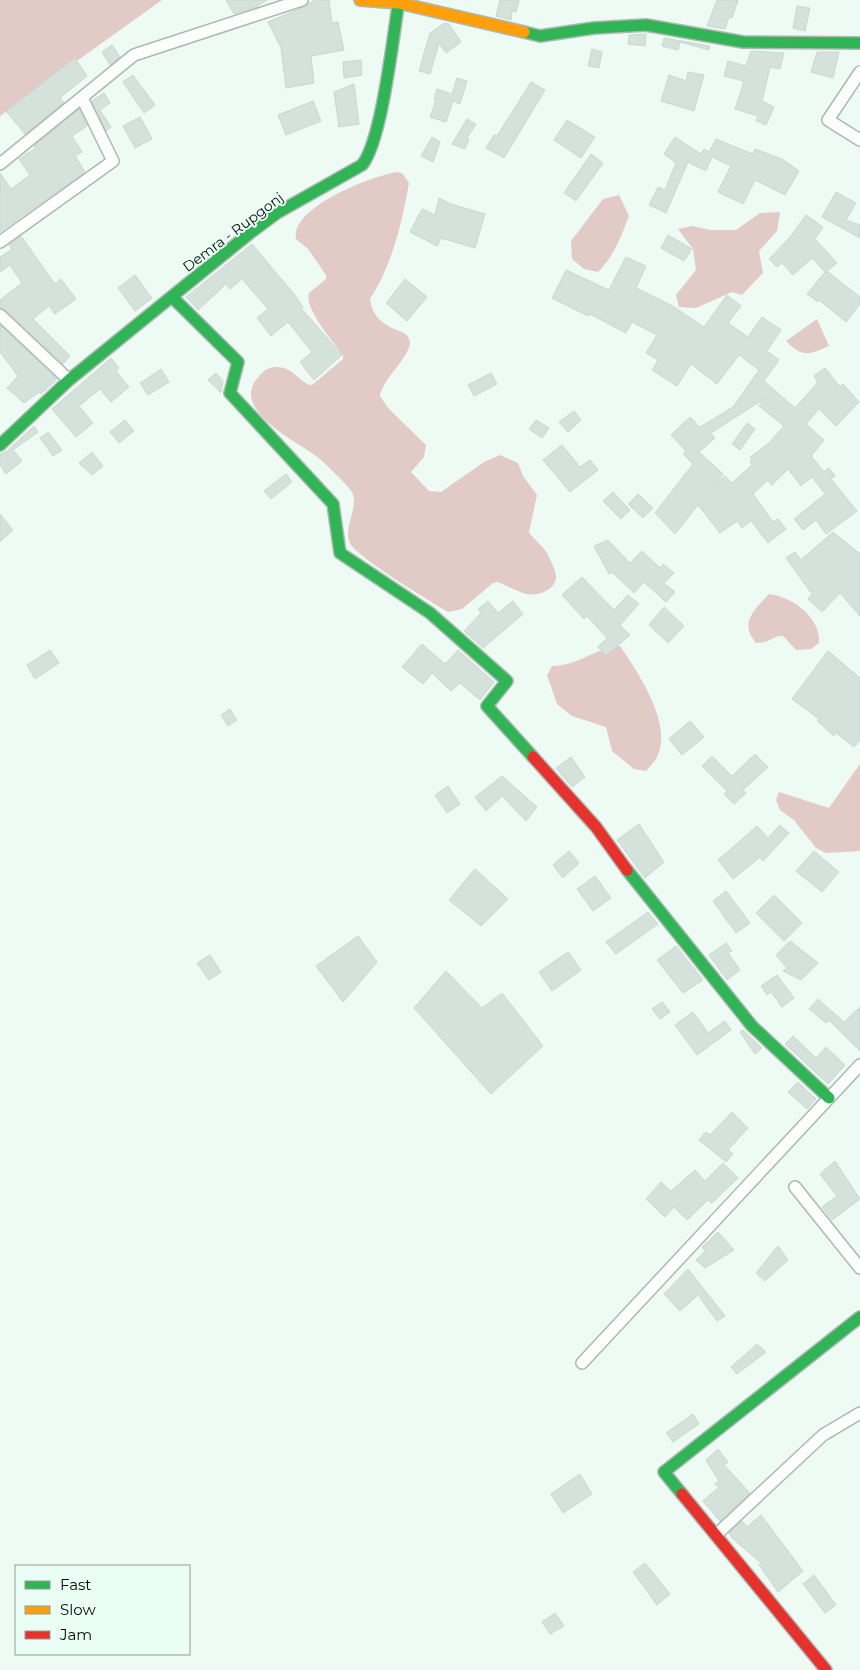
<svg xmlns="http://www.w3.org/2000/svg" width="860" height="1670" viewBox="0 0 860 1670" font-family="Montserrat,sans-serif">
<rect width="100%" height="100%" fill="#eefaf4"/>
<g fill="#e2cac6">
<path d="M0 0H162L0 116Z"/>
<path d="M398 172 403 174 409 183C402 223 392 265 370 299 372 316 383 325 399 331 431 342 382 375 380 396L388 408 426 445 424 457 411 472 429 491 441 492 484 462 500 455 518 463 523 476 537 495 529 532C534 540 543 546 547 553 550 560 557 571 556 579 553 591 538 596 527 594 517 592 508 586 498 582L493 583 462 609 448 612C430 601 356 557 350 543 342 526 363 503 349 488 340 478 330 468 320 459 300 443 232 412 256 380 261 373 268 366 277 367 294 367 300 384 312 385L343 359V356C334 342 304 309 309 293L326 279V275L308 249 296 239C290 207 374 175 398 172Z"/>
<path d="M619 195 629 216C621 237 614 256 598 272L584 269 572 259 571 241 603 199Z"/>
<path d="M780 212 777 231 759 251 763 273 742 295 732 292 696 308 679 307 676 295 696 270 693 249 678 229 692 226 710 230H736L760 213Z"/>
<path d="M817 319 829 346C808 355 803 358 786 341Z"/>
<path d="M769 594C792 597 821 617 819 643L811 649 796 650 783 636C773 635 771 643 756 643 739 623 754 610 769 594Z"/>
<path d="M620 646C638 673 675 726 656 759 654 763 649 767 646 771L634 769 612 751 606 727 572 716 557 704 547 675 552 666C581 665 592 649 620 646Z"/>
<path d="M860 764V851L826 853 816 848 794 820 780 810 776 800 779 792 829 808Z"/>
</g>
<g fill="#d5e1db" stroke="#cbd7d1" fill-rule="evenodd">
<path d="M226 0H267L256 7 234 14Z"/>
<path d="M315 0H329L332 23 338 22 344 50 311 56 314 83 286 88 281 48 268 22 304 7Z"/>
<path d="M500 0H519L516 12 512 11 511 20 496 16Z"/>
<path d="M717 0H738L732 18 729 17 725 29 707 26Z"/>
<path d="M797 6 810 8 805 31 793 28Z"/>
<path d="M444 23 449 24 461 42 446 53 439 43 430 74 419 71 430 33Z"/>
<path d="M646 34 645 46 628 44 629 35Z"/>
<path d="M664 38 710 46 709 50 680 42 678 50 662 46Z"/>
<path d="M112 45 120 57 110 65 102 52Z"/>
<path d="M592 49 602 52 599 68 588 66Z"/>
<path d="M751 51 784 53 780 69 770 67 762 101 774 107 766 125 756 121 758 116 735 109 744 81 724 76 728 61 746 66Z"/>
<path d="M817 52H839L833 78 811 72Z"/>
<path d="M75 58 87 76 60 98 64 103 25 134 6 111Z"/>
<path d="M361 60 362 75 344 78 343 62Z"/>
<path d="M688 72 704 75 694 111 661 101 669 75 686 81Z"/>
<path d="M133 75 155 105 144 113 123 82Z"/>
<path d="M457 78 467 81 460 104 453 101 446 122 430 117 436 100 434 99 437 89 452 94Z"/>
<path d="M531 82 545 90 504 158 486 148 494 135 497 136Z"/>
<path d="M354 84 359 124 339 127 334 92Z"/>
<path d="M104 93 110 103 100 110 111 127 106 131 92 101Z"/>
<path d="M313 101 321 121 286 135 278 115Z"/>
<path d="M79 109 87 126 72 136 82 152 75 156 85 172 0 232V173L11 189 30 175 19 159 36 148 34 146Z"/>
<path d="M140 117 152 139 135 148 123 126Z"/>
<path d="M467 119 476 124 467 138 469 139 465 149 452 144Z"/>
<path d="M567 120 595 137 581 158 554 140Z"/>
<path d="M432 137 440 142 433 162 421 156Z"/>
<path d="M675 137 701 154 704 149 709 152 716 139 753 154 755 149 782 159 799 171 785 195 755 180 743 204 718 192 731 166 712 157 706 171 688 162 666 213 649 205 658 187 665 190 676 163 664 154Z"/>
<path d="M591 154 603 163 576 201 564 193Z"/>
<path d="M836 192 856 203 846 220 860 225V238L822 217Z"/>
<path d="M439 198 451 204 485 214 475 248 441 238 437 246 410 232 422 209 435 215Z"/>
<path d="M806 215 823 227 815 239 837 263 827 271 860 297V304L846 322 819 300 818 302 807 294 825 272 812 258 793 275 782 263 777 267 769 259 790 237Z"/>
<path d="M668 235 692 249 684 261 661 248Z"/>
<path d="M21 236 55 284 61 279 76 299 55 314 49 306 33 319 70 356 63 364 5 310 0 308V300L22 283 10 265 0 272V257L12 249 9 245Z"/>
<path d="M252 244 294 294 303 307 301 308 342 355 314 380 300 362 312 352 288 322 271 336 257 318 268 309 242 279 230 289 226 284 198 310 186 297Z"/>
<path d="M626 257 646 266 636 288 671 305 704 327 727 295 741 306 728 323 748 337 762 317 781 330 767 351 779 360 764 381 795 408 818 382 814 376 825 368 840 387 843 384 859 402 836 426 819 409 806 424 824 440 811 456 824 472 829 468 835 476 831 479 857 511 826 534 816 520 803 530 794 519 825 494 812 477 801 486 788 469 772 485 768 480 753 494 773 522 778 519 786 529 768 543 751 521 742 528 737 521 720 533 698 505 675 534 655 513 693 464 683 454 686 451 671 435 690 417 700 427 733 407 759 370 739 355 717 384 691 364 677 386 652 370 658 360 646 353 657 335 632 322 626 333 590 314 588 316 552 298 566 270 609 290ZM764 399 759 406 784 426 769 443 750 457 752 459 750 462 752 465 732 483 725 476 716 483 723 474 699 452 715 438 711 433Z"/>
<path d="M135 275 152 298 135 311 118 288Z"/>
<path d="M405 279 427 297 407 321 386 303Z"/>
<path d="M0 325 57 379 41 394 39 392 24 403 7 388 18 376 0 352Z"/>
<path d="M111 358 119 368 116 371 129 387 111 402 100 389 79 406 93 423 76 437 52 409Z"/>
<path d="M161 369 169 382 148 395 140 383Z"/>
<path d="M216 373 223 381 221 393 208 380Z"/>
<path d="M491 373 497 384 474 396 468 385Z"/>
<path d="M574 411 581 420 568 432 559 422Z"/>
<path d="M125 420 134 431 119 443 110 432Z"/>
<path d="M536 420 549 428 542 438 529 429Z"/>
<path d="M747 423 755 429 740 450 732 444Z"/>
<path d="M34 426 38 432 13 450 22 461 6 474 0 465V454L6 452Z"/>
<path d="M48 432 62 450 53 456 40 438Z"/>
<path d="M562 445 580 467 590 460 598 470 570 492 543 460Z"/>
<path d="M92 452 103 466 92 475 79 463Z"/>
<path d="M286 474 292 482 271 499 264 491Z"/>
<path d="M613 492 630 510 621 519 603 501Z"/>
<path d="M638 494 653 508 643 518 628 504Z"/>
<path d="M0 514 13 530 0 542Z"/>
<path d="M833 532 860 554V616L840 593 822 612 808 599 812 594 786 558 795 552 801 560Z"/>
<path d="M608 540 630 563 642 551 660 568 663 564 674 573 664 583 675 592 666 602 644 582 634 593 612 572 609 574 594 546Z"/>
<path d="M582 577 614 610 628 595 639 604 620 625 630 635 606 656 598 647 607 638 587 616 584 619 562 595Z"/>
<path d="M488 601 498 613 513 601 523 614 483 648 464 631 481 613 478 609Z"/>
<path d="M664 607 684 626 668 643 649 625Z"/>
<path d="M422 644 445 664 458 650 494 682 480 700 460 683 451 691 432 673 423 684 402 667Z"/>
<path d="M50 650 59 663 35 679 27 665Z"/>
<path d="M828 651 860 678V740L854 747 836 733 834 736 817 721 819 719 792 699Z"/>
<path d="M230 709 237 720 228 726 221 715Z"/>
<path d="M690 721 704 737 682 755 669 739Z"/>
<path d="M755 754 768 767 743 790 746 793 734 804 724 794 727 791 702 766 712 756 732 776Z"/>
<path d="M571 757 585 777 572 787 556 768Z"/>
<path d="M502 776 537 807 526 821 502 796 486 811 475 797Z"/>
<path d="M448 786 460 804 447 813 435 795Z"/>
<path d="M639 824 664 862 645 878 617 840Z"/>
<path d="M780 825 789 833 763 861 760 857 733 879 718 860 757 826 768 838Z"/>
<path d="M569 851 579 863 563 878 553 865Z"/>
<path d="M814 851 839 872 822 892 796 871Z"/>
<path d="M475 869 508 899 481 926 449 900Z"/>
<path d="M595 876 611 898 593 911 577 889Z"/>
<path d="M726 891 750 923 736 933 713 901Z"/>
<path d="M774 895 802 923 784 941 756 913Z"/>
<path d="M648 912 658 924 616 954 606 942Z"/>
<path d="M358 936 377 962 343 1002 316 966Z"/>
<path d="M790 941 818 963 801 980 783 971 787 968 776 955Z"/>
<path d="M726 943 732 951 728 953 740 970 727 980 709 955Z"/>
<path d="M676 946 703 980 683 993 657 960Z"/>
<path d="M568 952 581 970 552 991 539 972Z"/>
<path d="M210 955 221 972 209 980 197 963Z"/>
<path d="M446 971 482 1008 502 993 543 1046 491 1094 414 1008Z"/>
<path d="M777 975 794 998 782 1007 771 992 767 995 761 986Z"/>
<path d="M818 999 844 1022 860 1007V1051L829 1020 826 1023 809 1009Z"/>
<path d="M662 1002 670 1012 660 1019 652 1009Z"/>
<path d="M693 1012 708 1033 725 1021 731 1030 697 1055 675 1025Z"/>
<path d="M743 1030 746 1033 762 1048 755 1054 740 1032Z"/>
<path d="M793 1036 816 1058 826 1047 845 1065 828 1084 785 1044Z"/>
<path d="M798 1082 816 1099 807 1109 788 1092Z"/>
<path d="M732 1112 748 1128 728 1150 733 1154 726 1162 699 1140 706 1132 710 1135Z"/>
<path d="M835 1161 860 1199 832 1220 822 1207 837 1196 820 1174Z"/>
<path d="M723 1163 738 1178 712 1203 708 1200 687 1220 674 1207 665 1217 646 1199 661 1182 671 1191 695 1170 705 1181Z"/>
<path d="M718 1232 734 1250 705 1268 696 1260 705 1251 702 1247Z"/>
<path d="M778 1246 788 1260 765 1281 756 1273Z"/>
<path d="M688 1269 725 1316 717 1321 698 1295 680 1311 664 1294Z"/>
<path d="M757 1344 766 1352 737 1374 731 1367Z"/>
<path d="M693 1414 699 1424 673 1442 666 1433Z"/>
<path d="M718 1449 728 1462 724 1465 750 1493 720 1521 703 1501 719 1487 715 1484 719 1481 706 1460Z"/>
<path d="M580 1474 592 1494 563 1513 551 1494Z"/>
<path d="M761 1515 803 1571 778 1592 759 1565 761 1563 732 1538 729 1533 742 1521 747 1527Z"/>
<path d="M645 1563 670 1594 657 1605 633 1572Z"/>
<path d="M814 1575 836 1605 825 1613 803 1584Z"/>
<path d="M555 1613 564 1626 550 1634 542 1622Z"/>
</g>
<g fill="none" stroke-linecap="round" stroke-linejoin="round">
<g stroke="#adb8b3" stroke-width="14">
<g id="street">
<path d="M860 72 828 120 860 140"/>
<path d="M0 164 134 55 302 0"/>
<path d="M0 242 113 161 82 98"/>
<path d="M0 315 69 380"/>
<path d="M795 1187 860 1268"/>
<path d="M582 1363 860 1065"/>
<path d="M716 1535 823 1435 860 1413"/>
</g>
</g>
<g stroke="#adb8b3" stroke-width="14">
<g id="fast">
<path d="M524 32 540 36 594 28 646 25 743 42 860 43"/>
<path d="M172 297 238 362 230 393 333 504 340 553 430 613 507 681 487 706 533 757"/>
<path d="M0 445 69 380 250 233 277 213 362 165C382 141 393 36 399 0"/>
<path d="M627 870 752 1026 829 1098"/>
<path d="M682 1494 664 1472 860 1317"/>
</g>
</g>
<g stroke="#adb8b3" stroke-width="14">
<path id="slow" d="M360 0 399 3 524 32"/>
</g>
<g stroke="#adb8b3" stroke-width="14">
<g id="jam">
<path d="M533 757 596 827 627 870"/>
<path d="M682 1494 826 1670"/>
</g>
</g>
<use href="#street" stroke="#fcfefd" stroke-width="11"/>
<use href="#fast" stroke="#30b455" stroke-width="11"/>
<use href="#slow" stroke="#ff9f0a" stroke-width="11"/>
<use href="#jam" stroke="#e5322d" stroke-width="11"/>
</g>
<g text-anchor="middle" stroke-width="4" stroke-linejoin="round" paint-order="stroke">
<g font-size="14" fill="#040f0a" stroke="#eafef5">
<text transform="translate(233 232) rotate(-37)" y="5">Demra - Rupgonj</text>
</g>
</g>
<rect x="15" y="1565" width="175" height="90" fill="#eafef5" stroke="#8e9e97"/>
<rect x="25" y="1581" width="25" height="8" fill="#30b455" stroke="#8e9e97"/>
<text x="60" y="1590" font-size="15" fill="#040f0a">Fast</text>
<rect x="25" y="1606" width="25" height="8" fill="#ff9f0a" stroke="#8e9e97"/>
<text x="60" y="1615" font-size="15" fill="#040f0a">Slow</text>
<rect x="25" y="1631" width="25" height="8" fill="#e5322d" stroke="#8e9e97"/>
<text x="60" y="1640" font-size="15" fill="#040f0a">Jam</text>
</svg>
